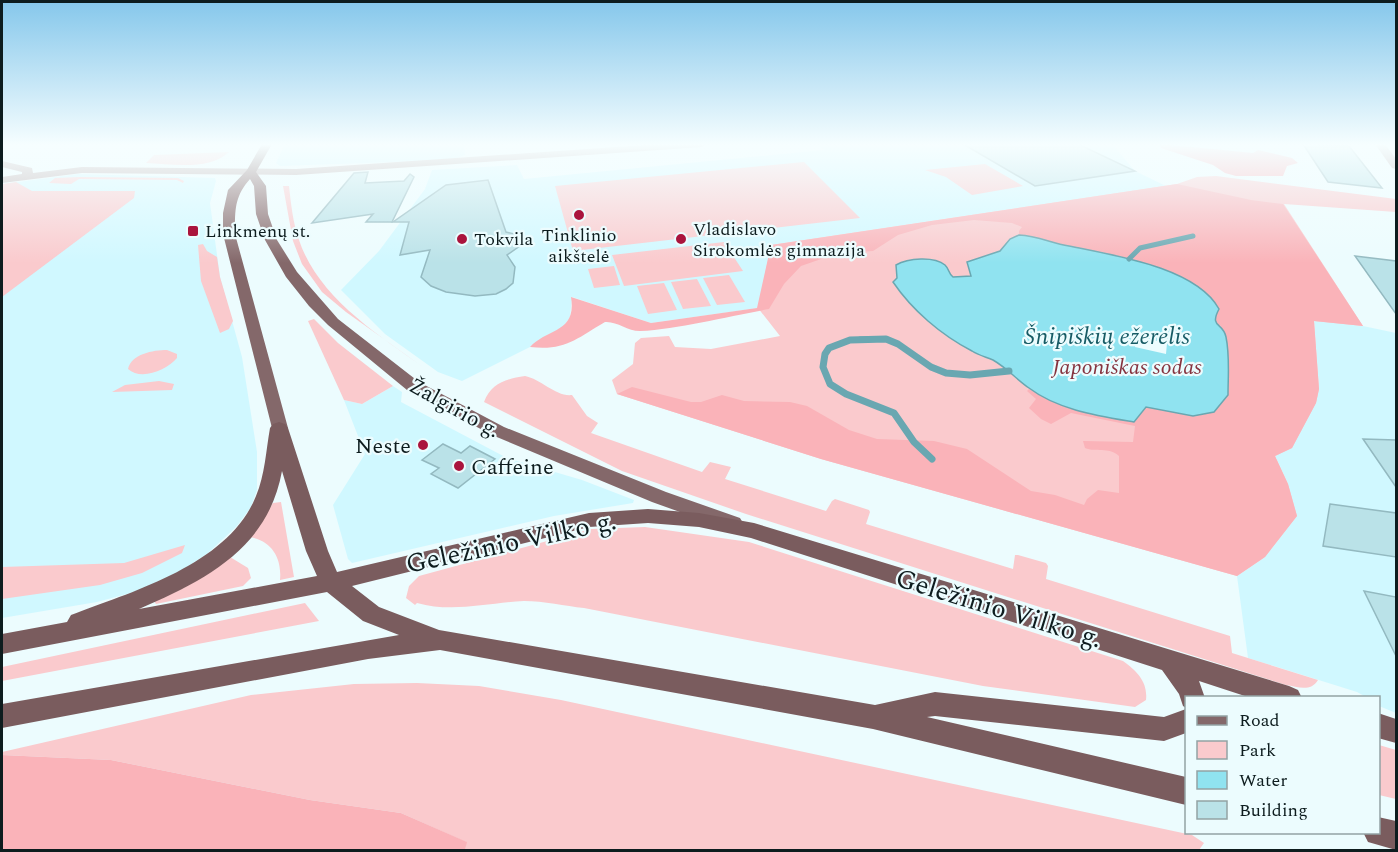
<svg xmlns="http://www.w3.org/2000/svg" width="1398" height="852" viewBox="0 0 1398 852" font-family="Spectral,serif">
<rect width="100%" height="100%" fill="#ecfcfe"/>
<g fill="#d0f8ff">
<path d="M285 144H464L465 155 451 160 280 166 276 163Z"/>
<path d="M819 144H1112L1135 171 1166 186 771 245 758 308 651 323 572 297 570 317 564 326 530 347 462 381 438 372 385 334 341 290 379 251 425 189 432 170 517 165 524 179 824 150Z"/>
<path d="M78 174 215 178 216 181 210 203 220 277 242 357 257 452V490L251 507 237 526 208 553 184 569 138 591 97 602 2 618V184Z"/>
<path d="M1314 320 1363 326 1396 333V713L1379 706 1378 698 1366 697 1357 692 1248 658 1237 576 1265 557 1288 484 1275 456 1319 389Z"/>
<path d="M393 386 402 392 401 402 507 458 582 480 634 500 633 503 554 516 352 563 348 559 333 505 365 454 344 400 362 404Z"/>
</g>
<g fill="#facacd">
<path d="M229 152C209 171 172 164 146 163L154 155Z"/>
<path d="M804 162 860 218 573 251 555 186Z"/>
<path d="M985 164 1023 186 972 195 946 177 925 170Z"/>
<path d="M1216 176 1396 199V212L1284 204 1363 326 1314 321 1319 389 1316 403 1292 448 1275 456 1288 484 1297 516 1265 557 1237 576 821 459 617 394 612 380 633 364 635 343 641 338 669 336 675 347 711 349 780 336 758 308 771 245 1177 184 1197 177Z"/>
<path d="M80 177 178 178 184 181 183 183 177 180 79 179 71 184 49 183 55 178Z"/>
<path d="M16 182 32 191H135L134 198 2 297V184Z"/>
<path d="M283 186H289C291 204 293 223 299 240 318 297 377 334 423 367L346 312 322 292 302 264 293 241Z"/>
<path d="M724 242 743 271 624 286 612 255Z"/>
<path d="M203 244 207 251 217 257 220 277 233 321 229 329 220 333 201 281 198 245Z"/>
<path d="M614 266 620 285 594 288 588 269Z"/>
<path d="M729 275 745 302 717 305 703 278Z"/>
<path d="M697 279 711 306 683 309 671 282Z"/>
<path d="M664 283 677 310 648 314 637 286Z"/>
<path d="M314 319 338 343 393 386 362 404 344 400 308 321Z"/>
<path d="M167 350 177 354V358C167 370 141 381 128 369 131 354 153 350 167 350Z"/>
<path d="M525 376C541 379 556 397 572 395L587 416 598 423 591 433 702 472 710 462 731 467 725 479 826 511 832 501 835 499 869 510 870 512 866 524 1013 569 1015 555H1018L1046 563 1048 566 1046 579 1230 636 1232 653 1318 680C1311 692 1298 687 1286 685L746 514 622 471 484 402C491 384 505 379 525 376Z"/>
<path d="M159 381 174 384 172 390 112 392 125 385Z"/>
<path d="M281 502 294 577 280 580C282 558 272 541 250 537L273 503Z"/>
<path d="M645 527 749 542 1123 661C1137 671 1148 682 1146 700L1135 707 983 686 584 608C565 606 544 601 524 601 488 603 452 613 417 603L415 605 406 598 409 586 419 576 591 529Z"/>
<path d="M185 545 182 553 142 573 100 585 2 599V567L124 563Z"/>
<path d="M230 557 248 568 251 578 243 586 156 604 154 601Z"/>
<path d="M305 603 319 621 2 681V667Z"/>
<path d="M417 683 479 686 561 700 1192 835 1204 843 1199 850H465L466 842 401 813 310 800 111 760 2 755V752L251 695 354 684Z"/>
<path d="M1379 745 1396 750V799L1379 795Z"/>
</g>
<g fill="#fab3b9">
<path d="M1161 144 1253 153 1258 150 1292 158 1298 163 1287 166 1283 176H1236L1225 173 1213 165 1161 148 1159 145Z"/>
<path d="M1177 184 1251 200 1283 204 1363 326 1314 321 1319 389 1316 403 1292 448 1275 456 1288 484 1297 516 1265 557 1237 576 821 459 617 394 632 387 691 402H701L722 395 744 401 790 402 807 406 849 430 877 439 934 441 967 449 1031 491 1055 495 1084 505 1087 499 1098 490 1119 493V456C1108 446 1096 453 1085 448L1083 441 1133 442 1135 426 1071 413 1051 424 1041 419 1029 408 1036 399 1027 391 1029 389C1063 406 1096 415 1133 422L1145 407 1193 416 1221 326 1215 323 1214 318 1219 309C1196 267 1112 255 1069 246 1051 243 1038 236 1019 235V231L1022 227 1012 223 974 220 932 225 898 235 873 251 843 253 824 258 801 266 784 284 769 309C729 316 679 329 640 331 627 331 617 321 605 322 576 339 565 351 530 347 547 328 577 333 571 297L651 323 757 308 771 245Z"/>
<path d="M2 755 111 760 310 800 401 813 467 842 465 850H2Z"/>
</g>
<path fill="#90e3f0" stroke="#69a7b1" stroke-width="1.5" d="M1019 235C1038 236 1051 243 1069 246 1112 255 1196 267 1219 309 1209 328 1223 322 1226 337 1230 356 1228 377 1228 395L1214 412 1193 416 1146 407 1134 422C1099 416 1058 410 1029 388 1016 379 1007 368 993 360 986 357 978 355 972 351 941 335 912 310 893 282L897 278 896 265C908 258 934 256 945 265 950 270 948 273 953 277L971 276 967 262 1000 251 1010 239Z"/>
<path fill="#ecfcfe" d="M1136 337 1167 343 1166 354 1135 347Z"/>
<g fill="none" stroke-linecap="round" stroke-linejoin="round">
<g stroke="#69a7b1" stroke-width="5">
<path d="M1129 259 1140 248 1193 236"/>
<path d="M860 339H887"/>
</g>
<path stroke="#69a7b1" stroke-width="7" d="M932 459 914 442 894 413 846 394 830 384 823 367 825 354 829 348 850 340 886 339 898 344 931 367 946 373 970 375 1009 371"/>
</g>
<g fill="#bae2e8" stroke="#93b9c0" stroke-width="1.5">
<path d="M963 144H1078L1135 171 1035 186Z"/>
<path d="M1303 144 1349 146 1382 188 1328 182Z"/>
<path d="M368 172 365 183 404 181 410 174 414 177 392 222H366L373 214 312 223 354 173Z"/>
<path d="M488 180 506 232 523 236 516 241 524 243 507 255 515 267 513 283 506 289 496 294 475 296 446 292 431 286 421 277 430 250 400 255 409 222H393L446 185Z"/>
<path d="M1355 256 1396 261V314Z"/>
<path d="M1363 439 1396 440V487Z"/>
<path d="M443 444 461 453 470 446 495 459 458 488 431 474 439 468 422 460Z"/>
<path d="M1330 504 1396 513V557L1323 546Z"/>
<path d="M1364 591 1396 597V656Z"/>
</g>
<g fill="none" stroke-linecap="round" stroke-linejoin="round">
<g fill="#baa9aa" fill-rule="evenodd">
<path d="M659 144H707L702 147 296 175 82 173 2 183V177L22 174V172L2 167V161L32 168 33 173 82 167 296 169Z"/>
<path d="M1375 144H1385L1396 159V169L1392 168Z"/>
</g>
<path fill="#84686a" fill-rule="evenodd" d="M262 144H272L256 172 266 186 268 214 277 240 297 272 338 319 419 382 504 427 666 492 740 518 743 523 740 528 733 531 652 502 492 435 407 390 328 325 309 306 286 277 265 240 256 214 254 186 250 179C234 197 235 211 235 234L288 428 285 432H273L223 234V213L228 190 247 170Z"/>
<g fill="#7a5c5e" fill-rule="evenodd">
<path d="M279 422 285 424 288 428 328 551 337 572 589 513 648 509 699 513 754 523 1289 686 1298 690 1302 698H1251L1199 681 1205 698H1186V708L1183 706 1179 694 1162 670 751 538 699 527 648 523 589 527 352 586 379 607 439 630 875 705 935 692 1164 717 1186 709V733L1164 741 935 716 927 717 1186 777V805L873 729 440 650 368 659 2 728V704L399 635 363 621 327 592 2 654V634L67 622 71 615C134 591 229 564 256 496 265 475 266 450 270 428L273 424ZM282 471 306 551 317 576 139 609C205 580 268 549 282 471Z"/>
<path d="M1378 713 1396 719V743L1378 738Z"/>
<path d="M1378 817 1396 821V850L1368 842 1363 832H1378Z"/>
</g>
</g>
<linearGradient id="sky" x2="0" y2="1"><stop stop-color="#85c7eb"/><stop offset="0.55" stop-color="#f6feff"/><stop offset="1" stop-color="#f6feff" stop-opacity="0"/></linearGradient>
<rect width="1398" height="263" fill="url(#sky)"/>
<g fill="#aa143d" stroke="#ecfcfe" stroke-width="2">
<circle cx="579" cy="215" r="6"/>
<rect x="187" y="225" width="12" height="12" rx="3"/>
<circle cx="462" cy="239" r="6"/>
<circle cx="681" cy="239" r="6"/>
<circle cx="423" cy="445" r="6"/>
<circle cx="459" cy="466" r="6"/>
</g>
<g text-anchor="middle" stroke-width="4.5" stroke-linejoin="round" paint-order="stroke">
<g font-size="18" fill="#0d1c1e" stroke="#ecfcfe" text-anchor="start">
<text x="693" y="235">Vladislavo<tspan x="693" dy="21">Sirokomlės gimnazija</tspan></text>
<text x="205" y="237">Linkmenų st.</text>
<text x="579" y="241" text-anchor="middle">Tinklinio<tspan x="579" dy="21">aikštelė</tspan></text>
<text x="474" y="245">Tokvila</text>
</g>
<g font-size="22" font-style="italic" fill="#85333f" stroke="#ecfcfe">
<text x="1127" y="374">Japoniškas sodas</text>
</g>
<g font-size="22" fill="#0d1c1e" stroke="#ecfcfe">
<text transform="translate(455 407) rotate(29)" y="8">Žalgirio g.</text>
</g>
<g font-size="22" fill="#0d1c1e" stroke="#ecfcfe" text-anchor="end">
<text x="411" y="453">Neste</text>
<text x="471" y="474" text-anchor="start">Caffeine</text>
</g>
<g font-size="24" font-style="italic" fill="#165b65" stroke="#ecfcfe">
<text x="1107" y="344">Šnipiškių ežerėlis</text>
</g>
<g font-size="27" fill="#0d1c1e" stroke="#ecfcfe">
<text transform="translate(511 542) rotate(-12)" y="9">Geležinio Vilko g.</text>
<text transform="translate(999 608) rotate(17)" y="9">Geležinio Vilko g.</text>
</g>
</g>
<rect width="1398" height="852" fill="none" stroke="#0d1c1e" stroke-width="6"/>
<rect x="1185" y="696" width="195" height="138" fill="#ecfcfe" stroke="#93a2a4" stroke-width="1.5"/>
<rect x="1197" y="716" width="30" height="9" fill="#84686a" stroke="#93a2a4" stroke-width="1.5"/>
<text x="1239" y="726" font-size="18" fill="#0d1c1e">Road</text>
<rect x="1197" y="741" width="30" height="18" fill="#facacd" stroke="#93a2a4" stroke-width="1.5"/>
<text x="1239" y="756" font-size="18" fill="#0d1c1e">Park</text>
<rect x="1197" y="771" width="30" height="18" fill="#90e3f0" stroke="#93a2a4" stroke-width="1.5"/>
<text x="1239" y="786" font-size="18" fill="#0d1c1e">Water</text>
<rect x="1197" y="801" width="30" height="18" fill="#bae2e8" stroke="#93a2a4" stroke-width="1.5"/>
<text x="1239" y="816" font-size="18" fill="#0d1c1e">Building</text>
</svg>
